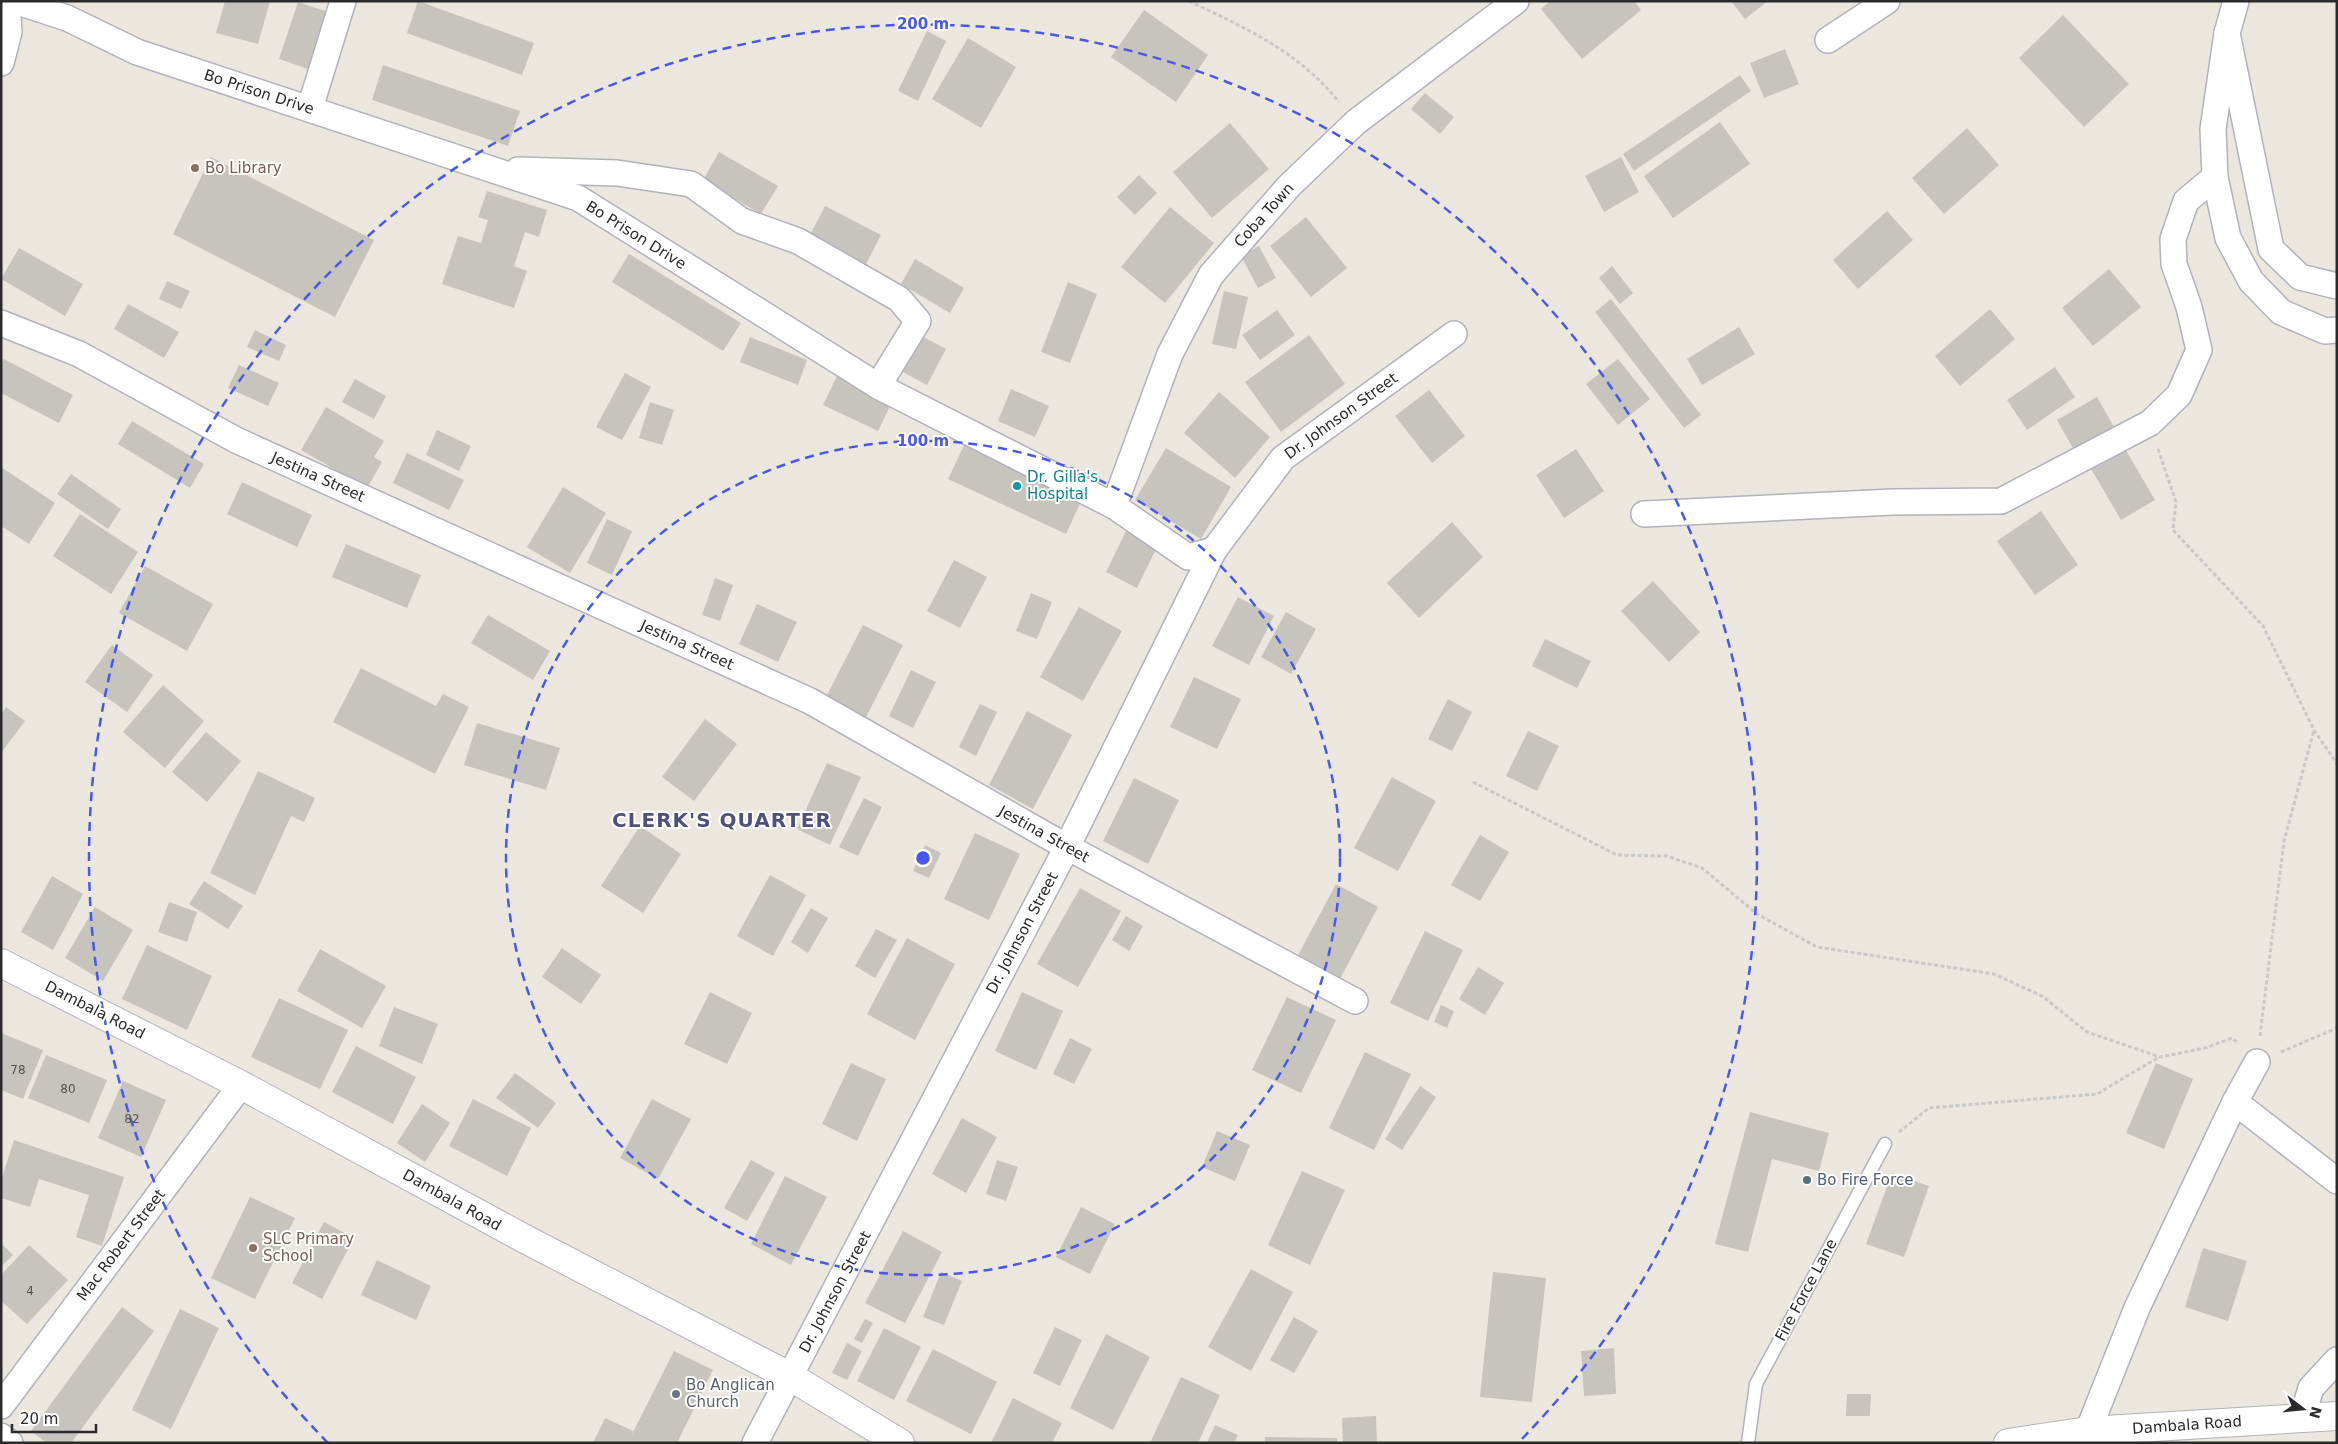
<svg xmlns="http://www.w3.org/2000/svg" width="2338" height="1444" viewBox="0 0 2338 1444" font-family="'DejaVu Sans',sans-serif">
<rect width="100%" height="100%" fill="#ece7de"/>
<g fill="#c7c4bd">
<path d="M225 1H270L258 44 216 33Z"/>
<path d="M418 1 534 43 522 75 407 33Z"/>
<path d="M1550 1H1634L1641 10 1582 59 1541 9Z"/>
<path d="M1731 1H1768L1745 19Z"/>
<path d="M298 2 331 13 311 70 279 59Z"/>
<path d="M1144 10 1208 55 1176 102 1111 57Z"/>
<path d="M2063 15 2129 84 2084 127 2019 58Z"/>
<path d="M927 31 946 41 918 101 898 91Z"/>
<path d="M968 38 1016 67 981 128 932 99Z"/>
<path d="M1785 49 1799 84 1764 98 1750 63Z"/>
<path d="M383 65 520 111 508 146 372 100Z"/>
<path d="M1740 75 1751 91 1634 171 1623 154Z"/>
<path d="M1425 93 1454 117 1440 134 1411 109Z"/>
<path d="M1720 122 1750 164 1673 218 1644 176Z"/>
<path d="M1230 123 1269 169 1212 218 1173 172Z"/>
<path d="M1967 128 1999 165 1944 214 1912 178Z"/>
<path d="M719 152 778 186 761 214 703 180Z"/>
<path d="M211 157 374 240 335 317 173 234Z"/>
<path d="M1621 157 1639 192 1604 212 1585 176Z"/>
<path d="M1139 175 1157 193 1135 215 1117 197Z"/>
<path d="M487 191 547 210 539 237 525 232 514 266 527 271 514 308 442 284 458 236 481 243 488 220 478 217Z"/>
<path d="M825 206 881 235 865 266 809 237Z"/>
<path d="M1170 207 1214 243 1165 303 1121 267Z"/>
<path d="M1887 211 1913 240 1858 289 1833 260Z"/>
<path d="M1306 217 1347 268 1311 297 1270 246Z"/>
<path d="M1259 246 1276 278 1258 288 1241 256Z"/>
<path d="M19 248 83 284 65 316 1 279Z"/>
<path d="M629 254 741 323 723 351 612 282Z"/>
<path d="M915 259 964 288 950 313 901 284Z"/>
<path d="M1612 266 1633 293 1620 304 1599 278Z"/>
<path d="M2109 269 2141 307 2093 346 2062 308Z"/>
<path d="M167 281 190 291 181 309 159 299Z"/>
<path d="M1068 282 1097 294 1070 363 1041 352Z"/>
<path d="M1224 291 1248 297 1236 349 1212 344Z"/>
<path d="M1611 299 1701 415 1684 428 1595 312Z"/>
<path d="M128 304 179 332 164 358 114 329Z"/>
<path d="M1990 309 2015 339 1960 386 1935 356Z"/>
<path d="M1277 310 1295 335 1260 360 1242 335Z"/>
<path d="M1739 327 1755 354 1702 385 1687 359Z"/>
<path d="M255 330 286 345 279 361 247 347Z"/>
<path d="M918 334 946 349 927 385 899 370Z"/>
<path d="M1309 335 1345 384 1281 432 1245 382Z"/>
<path d="M750 337 807 360 798 385 740 362Z"/>
<path d="M4 359 73 395 59 423 1 393V364Z"/>
<path d="M1618 359 1650 399 1618 425 1586 384Z"/>
<path d="M239 365 279 383 268 406 228 388Z"/>
<path d="M2055 367 2075 397 2027 430 2007 400Z"/>
<path d="M625 373 651 387 622 440 596 427Z"/>
<path d="M837 376 892 402 878 431 823 405Z"/>
<path d="M355 379 386 396 374 419 342 402Z"/>
<path d="M1011 389 1049 406 1035 437 998 421Z"/>
<path d="M1429 390 1465 436 1432 463 1395 416Z"/>
<path d="M1219 392 1270 437 1235 478 1184 433Z"/>
<path d="M2097 397 2118 434 2078 457 2057 420Z"/>
<path d="M650 402 674 410 662 445 639 438Z"/>
<path d="M326 407 384 441 374 457 382 462 367 488 301 450Z"/>
<path d="M132 421 204 464 190 488 118 444Z"/>
<path d="M437 430 471 446 459 471 426 455Z"/>
<path d="M967 439 1085 493 1066 534 948 479Z"/>
<path d="M2121 442 2155 500 2121 520 2087 462Z"/>
<path d="M1166 448 1231 487 1201 539 1135 500Z"/>
<path d="M1576 449 1604 491 1564 518 1536 475Z"/>
<path d="M407 453 464 480 449 510 393 483Z"/>
<path d="M1 467 55 503 29 544 1 526Z"/>
<path d="M71 474 121 509 108 529 57 494Z"/>
<path d="M242 482 312 515 297 547 227 514Z"/>
<path d="M563 487 606 513 570 573 527 547Z"/>
<path d="M2041 511 2078 565 2035 595 1997 541Z"/>
<path d="M80 514 138 552 111 594 53 556Z"/>
<path d="M607 519 632 531 612 575 587 563Z"/>
<path d="M1452 522 1483 557 1419 618 1387 583Z"/>
<path d="M1126 531 1157 547 1137 588 1106 572Z"/>
<path d="M346 544 421 575 407 608 332 577Z"/>
<path d="M954 560 987 577 960 628 927 611Z"/>
<path d="M145 566 213 604 187 651 119 613Z"/>
<path d="M715 578 733 585 720 621 702 615Z"/>
<path d="M1653 581 1700 632 1669 662 1621 611Z"/>
<path d="M1031 593 1052 602 1037 639 1016 631Z"/>
<path d="M1238 597 1274 616 1249 665 1212 646Z"/>
<path d="M757 604 797 622 778 662 739 644Z"/>
<path d="M1079 607 1122 631 1083 701 1040 677Z"/>
<path d="M1286 612 1316 629 1291 674 1261 657Z"/>
<path d="M488 615 550 651 533 680 471 643Z"/>
<path d="M863 625 903 645 865 719 825 699Z"/>
<path d="M1545 639 1591 661 1577 688 1532 666Z"/>
<path d="M112 645 153 675 127 712 85 682Z"/>
<path d="M361 668 436 706 443 694 469 707 435 774 333 722Z"/>
<path d="M911 670 936 682 913 728 889 716Z"/>
<path d="M1194 677 1241 699 1217 749 1170 727Z"/>
<path d="M163 685 204 721 165 768 123 732Z"/>
<path d="M1448 699 1472 712 1452 751 1428 739Z"/>
<path d="M980 704 997 712 976 756 959 747Z"/>
<path d="M6 707 25 721 1 753V714Z"/>
<path d="M1027 711 1072 735 1033 809 989 785Z"/>
<path d="M705 719 737 744 694 801 662 777Z"/>
<path d="M477 723 560 748 546 790 464 765Z"/>
<path d="M1528 731 1559 746 1537 791 1506 776Z"/>
<path d="M206 732 241 761 207 802 172 772Z"/>
<path d="M827 763 861 777 830 845 797 829Z"/>
<path d="M258 771 315 798 304 822 291 816 255 895 210 873Z"/>
<path d="M1392 777 1436 801 1398 871 1354 848Z"/>
<path d="M1134 778 1179 800 1148 864 1103 841Z"/>
<path d="M864 798 882 807 858 856 839 847Z"/>
<path d="M640 826 681 854 643 913 601 886Z"/>
<path d="M975 833 1020 854 989 920 944 899Z"/>
<path d="M1480 835 1509 852 1480 901 1451 885Z"/>
<path d="M925 845 941 853 929 878 913 871Z"/>
<path d="M770 875 806 895 773 956 737 936Z"/>
<path d="M52 876 83 894 53 950 21 932Z"/>
<path d="M204 881 243 906 228 929 189 904Z"/>
<path d="M1336 884 1378 907 1339 981 1296 959Z"/>
<path d="M1080 888 1121 911 1078 987 1037 964Z"/>
<path d="M169 902 197 912 187 942 158 932Z"/>
<path d="M95 907 133 930 103 981 65 958Z"/>
<path d="M811 908 828 918 808 953 791 942Z"/>
<path d="M1126 916 1143 926 1129 951 1112 940Z"/>
<path d="M876 929 897 940 875 978 855 966Z"/>
<path d="M1425 931 1463 950 1428 1021 1390 1003Z"/>
<path d="M907 938 955 964 915 1040 867 1014Z"/>
<path d="M147 945 212 976 187 1030 122 999Z"/>
<path d="M562 948 601 975 581 1004 542 977Z"/>
<path d="M320 949 386 986 362 1028 297 991Z"/>
<path d="M1478 967 1504 983 1485 1015 1459 999Z"/>
<path d="M710 992 752 1013 727 1064 684 1044Z"/>
<path d="M1022 992 1063 1011 1036 1070 995 1051Z"/>
<path d="M1287 997 1336 1020 1301 1093 1252 1070Z"/>
<path d="M279 998 348 1030 320 1089 251 1057Z"/>
<path d="M1441 1005 1454 1011 1447 1028 1434 1022Z"/>
<path d="M394 1007 438 1024 422 1064 379 1046Z"/>
<path d="M1 1033 43 1050 23 1099 1 1090Z"/>
<path d="M1070 1038 1092 1049 1074 1084 1053 1074Z"/>
<path d="M356 1046 416 1077 393 1124 332 1092Z"/>
<path d="M1365 1052 1411 1074 1374 1150 1329 1128Z"/>
<path d="M46 1055 107 1080 89 1123 28 1098Z"/>
<path d="M851 1063 886 1079 857 1141 822 1124Z"/>
<path d="M2156 1063 2193 1079 2164 1149 2126 1133Z"/>
<path d="M515 1073 556 1103 538 1128 496 1098Z"/>
<path d="M123 1081 166 1100 141 1157 98 1138Z"/>
<path d="M1420 1086 1436 1097 1402 1150 1385 1139Z"/>
<path d="M473 1099 531 1128 507 1176 449 1146Z"/>
<path d="M652 1099 691 1119 658 1179 620 1158Z"/>
<path d="M422 1104 450 1123 425 1162 397 1143Z"/>
<path d="M1750 1112 1829 1133 1819 1171 1772 1159 1748 1252 1715 1244Z"/>
<path d="M962 1118 997 1137 966 1193 932 1174Z"/>
<path d="M1217 1131 1250 1145 1235 1181 1202 1167Z"/>
<path d="M14 1140 124 1177 102 1246 76 1237 89 1195 39 1179 30 1207 1 1198V1181Z"/>
<path d="M751 1160 775 1173 747 1221 724 1208Z"/>
<path d="M997 1160 1018 1167 1006 1201 986 1194Z"/>
<path d="M1302 1171 1345 1190 1310 1265 1268 1245Z"/>
<path d="M1892 1173 1929 1186 1904 1257 1866 1244Z"/>
<path d="M785 1176 827 1197 791 1265 751 1244Z"/>
<path d="M250 1197 295 1218 255 1299 211 1278Z"/>
<path d="M1081 1207 1115 1224 1090 1274 1056 1257Z"/>
<path d="M324 1222 354 1238 322 1299 292 1283Z"/>
<path d="M903 1231 942 1252 905 1323 865 1303Z"/>
<path d="M1 1243 13 1255 1 1267Z"/>
<path d="M29 1245 68 1280 27 1324 1 1301V1275Z"/>
<path d="M2203 1248 2247 1261 2228 1321 2185 1307Z"/>
<path d="M377 1260 431 1286 416 1320 361 1295Z"/>
<path d="M1251 1269 1293 1292 1251 1371 1208 1347Z"/>
<path d="M941 1272 962 1281 944 1325 923 1317Z"/>
<path d="M1493 1272 1546 1278 1532 1402 1480 1397Z"/>
<path d="M122 1307 154 1331 71 1443H47L31 1431Z"/>
<path d="M180 1309 219 1328 171 1429 132 1410Z"/>
<path d="M1294 1317 1318 1331 1294 1373 1270 1360Z"/>
<path d="M865 1319 873 1323 862 1343 854 1339Z"/>
<path d="M1055 1327 1082 1340 1060 1386 1033 1373Z"/>
<path d="M884 1328 921 1347 894 1400 857 1381Z"/>
<path d="M1106 1334 1150 1357 1113 1430 1070 1408Z"/>
<path d="M847 1343 862 1351 847 1380 832 1373Z"/>
<path d="M1614 1348 1616 1394 1584 1396 1581 1351Z"/>
<path d="M933 1349 997 1382 971 1434 906 1401Z"/>
<path d="M674 1351 713 1370 677 1443H593L605 1418 633 1431 631 1436Z"/>
<path d="M1181 1377 1220 1395 1198 1443H1150Z"/>
<path d="M1847 1394H1871L1870 1416H1846Z"/>
<path d="M1013 1398 1062 1423 1052 1443H991Z"/>
<path d="M1376 1416 1377 1443H1343L1342 1418Z"/>
<path d="M1215 1425 1238 1435 1234 1443H1207Z"/>
<path d="M1265 1437 1337 1438V1443H1265Z"/>
</g>
<g fill="none" stroke-linecap="round" stroke-linejoin="round">
<g stroke="#b1b2bd" stroke-width="15">
<path id="lane" d="M1748 1443 1756 1384 1885 1144"/>
</g>
<g stroke="#b1b2bd" stroke-width="28">
<g id="street">
<path d="M15 1 67 18 137 52 578 198 878 386 1114 506 1188 557 1214 550"/>
<path d="M2227 33 2236 1"/>
<path d="M1828 40 1887 1"/>
<path d="M1 63 9 32 7 1"/>
<path d="M310 108 343 1"/>
<path d="M518 170 617 173 691 184 742 221 798 241 899 299 918 321 878 386"/>
<path d="M2337 286 2300 277 2271 249 2227 33 2213 129 2215 177 2228 238 2251 281 2281 312 2325 331 2337 330"/>
<path d="M1 323 79 354 236 440 810 701 1067 847 1355 1001"/>
<path d="M1114 506 1170 354 1211 275 1289 186 1356 122 1516 1"/>
<path d="M1644 514 1893 502 2001 501 2150 423 2179 395 2199 350 2189 307 2174 264 2173 239 2186 201 2215 177"/>
<path d="M2235 1102 2337 1181"/>
<path d="M1 1406 241 1085"/>
<path d="M2302 1418 2311 1388 2337 1360"/>
<path d="M2088 1431 2137 1308 2235 1102 2257 1062"/>
<path d="M1 1436 10 1443"/>
<path d="M755 1443 1067 847 1214 550 1283 458 1454 334"/>
</g>
</g>
<g stroke="#b1b2bd" stroke-width="30">
<g id="secondary">
<path d="M1 963 241 1085 525 1239 791 1377 900 1443"/>
<path d="M2008 1443 2088 1431 2337 1416"/>
</g>
</g>
<g stroke="#c8c8c8" stroke-width="3" stroke-dasharray="4 2.5" stroke-linecap="butt">
<path d="M1189 1C1247 29 1298 51 1339 102"/>
<path d="M2158 449 2176 502 2173 530 2263 626 2314 730 2337 764"/>
<path d="M1473 782 1617 855 1666 856 1702 868 1757 914 1817 947 1994 974 2042 996 2087 1032 2160 1057 2205 1048 2232 1038 2239 1044"/>
<path d="M2260 1036 2284 841 2314 730"/>
<path d="M2281 1052 2337 1028"/>
<path d="M1899 1132 1929 1108 2097 1094 2159 1057"/>
</g>
<use href="#lane" stroke="#fff" stroke-width="12"/>
<use href="#street" stroke="#fff" stroke-width="25"/>
<use href="#secondary" stroke="#fff" stroke-width="28"/>
</g>
<g fill="none" stroke="#4857ef" stroke-width="2.5" stroke-dasharray="9 6">
<circle cx="923" cy="858" r="417"/>
<path d="M328 1443A834 834 0 1 1 1518 1443"/>
</g>
<g fill="#8d6e63" stroke="#fff" stroke-width="2">
<circle cx="195" cy="168" r="5"/>
<circle cx="253" cy="1248" r="5"/>
</g>
<circle fill="#0f9aa8" stroke="#fff" stroke-width="2" cx="1017" cy="486" r="5"/>
<circle fill="#5c6f8a" stroke="#fff" stroke-width="2" cx="1807" cy="1180" r="5"/>
<circle fill="#6b7280" stroke="#fff" stroke-width="2" cx="676" cy="1394" r="5"/>
<g text-anchor="middle" stroke-width="4" stroke-linejoin="round" paint-order="stroke">
<g font-size="12" fill="#525150">
<text x="18" y="1074">78</text>
<text x="68" y="1093">80</text>
<text x="132" y="1123">82</text>
<text x="30" y="1295">4</text>
</g>
<g font-size="15" fill="#2b2b2b" stroke="#fff">
<text transform="translate(259 92) rotate(18)" y="5">Bo Prison Drive</text>
<text transform="translate(1264 215) rotate(-48)" y="5">Coba Town</text>
<text transform="translate(636 235) rotate(32)" y="5">Bo Prison Drive</text>
<text transform="translate(1341 416) rotate(-36)" y="5">Dr. Johnson Street</text>
<text transform="translate(318 477) rotate(24)" y="5">Jestina Street</text>
<text transform="translate(687 645) rotate(24)" y="5">Jestina Street</text>
<text transform="translate(1044 834) rotate(29)" y="5">Jestina Street</text>
<text transform="translate(1022 933) rotate(-62)" y="5">Dr. Johnson Street</text>
<text transform="translate(95 1010) rotate(27)" y="5">Dambala Road</text>
<text transform="translate(452 1200) rotate(29)" y="5">Dambala Road</text>
<text transform="translate(121 1245) rotate(-53)" y="5">Mac Robert Street</text>
<text transform="translate(1806 1290) rotate(-62)" y="5">Fire Force Lane</text>
<text transform="translate(835 1292) rotate(-62)" y="5">Dr. Johnson Street</text>
<text transform="translate(2187 1425) rotate(-4)" y="5">Dambala Road</text>
</g>
<g font-size="15" fill="#785e54" stroke="#fff" text-anchor="start">
<text x="205" y="173">Bo Library</text>
<text x="263" y="1244">SLC Primary<tspan x="263" dy="17">School</tspan></text>
</g>
<g font-size="15" fill="#0d838f" stroke="#fff" text-anchor="start">
<text x="1027" y="482">Dr. Gilla's<tspan x="1027" dy="17">Hospital</tspan></text>
</g>
<g font-size="15" fill="#4e5e75" stroke="#fff" text-anchor="start">
<text x="1817" y="1185">Bo Fire Force</text>
</g>
<g font-size="15" fill="#5b616d" stroke="#fff" text-anchor="start">
<text x="686" y="1390">Bo Anglican<tspan x="686" dy="17">Church</tspan></text>
</g>
<g font-size="20" font-weight="bold" letter-spacing="1" fill="#4e5179" stroke="#fff">
<text x="722" y="827">CLERK'S QUARTER</text>
</g>
</g>
<circle cx="923" cy="858" r="8" fill="#4857ef" stroke="#fff" stroke-width="2.5"/>
<g font-size="15" text-anchor="middle" font-weight="bold" fill="#4857ef" stroke="#fff" stroke-width="4" stroke-linejoin="round" paint-order="stroke">
<text x="923" y="29">200 m</text>
<text x="923" y="446">100 m</text>
</g>
<rect width="2338" height="1444" fill="none" stroke="#2b2b2b" stroke-width="5"/>
<g transform="translate(2303 1409) rotate(106)" stroke="#ffffff" stroke-width="4" paint-order="stroke">
<path d="M0-4L9 19L0 12L-9 19Z" fill="#2b2b2b"/>
<text y="-8" font-size="14" font-weight="bold" text-anchor="middle" fill="#2b2b2b">N</text>
</g>
<path d="M12 1424v8h84v-8" fill="none" stroke="#2b2b2b" stroke-width="2.5"/>
<text x="20" y="1424" font-size="15" fill="#2b2b2b" stroke="#ffffff" stroke-width="4" paint-order="stroke">20 m</text>
</svg>
